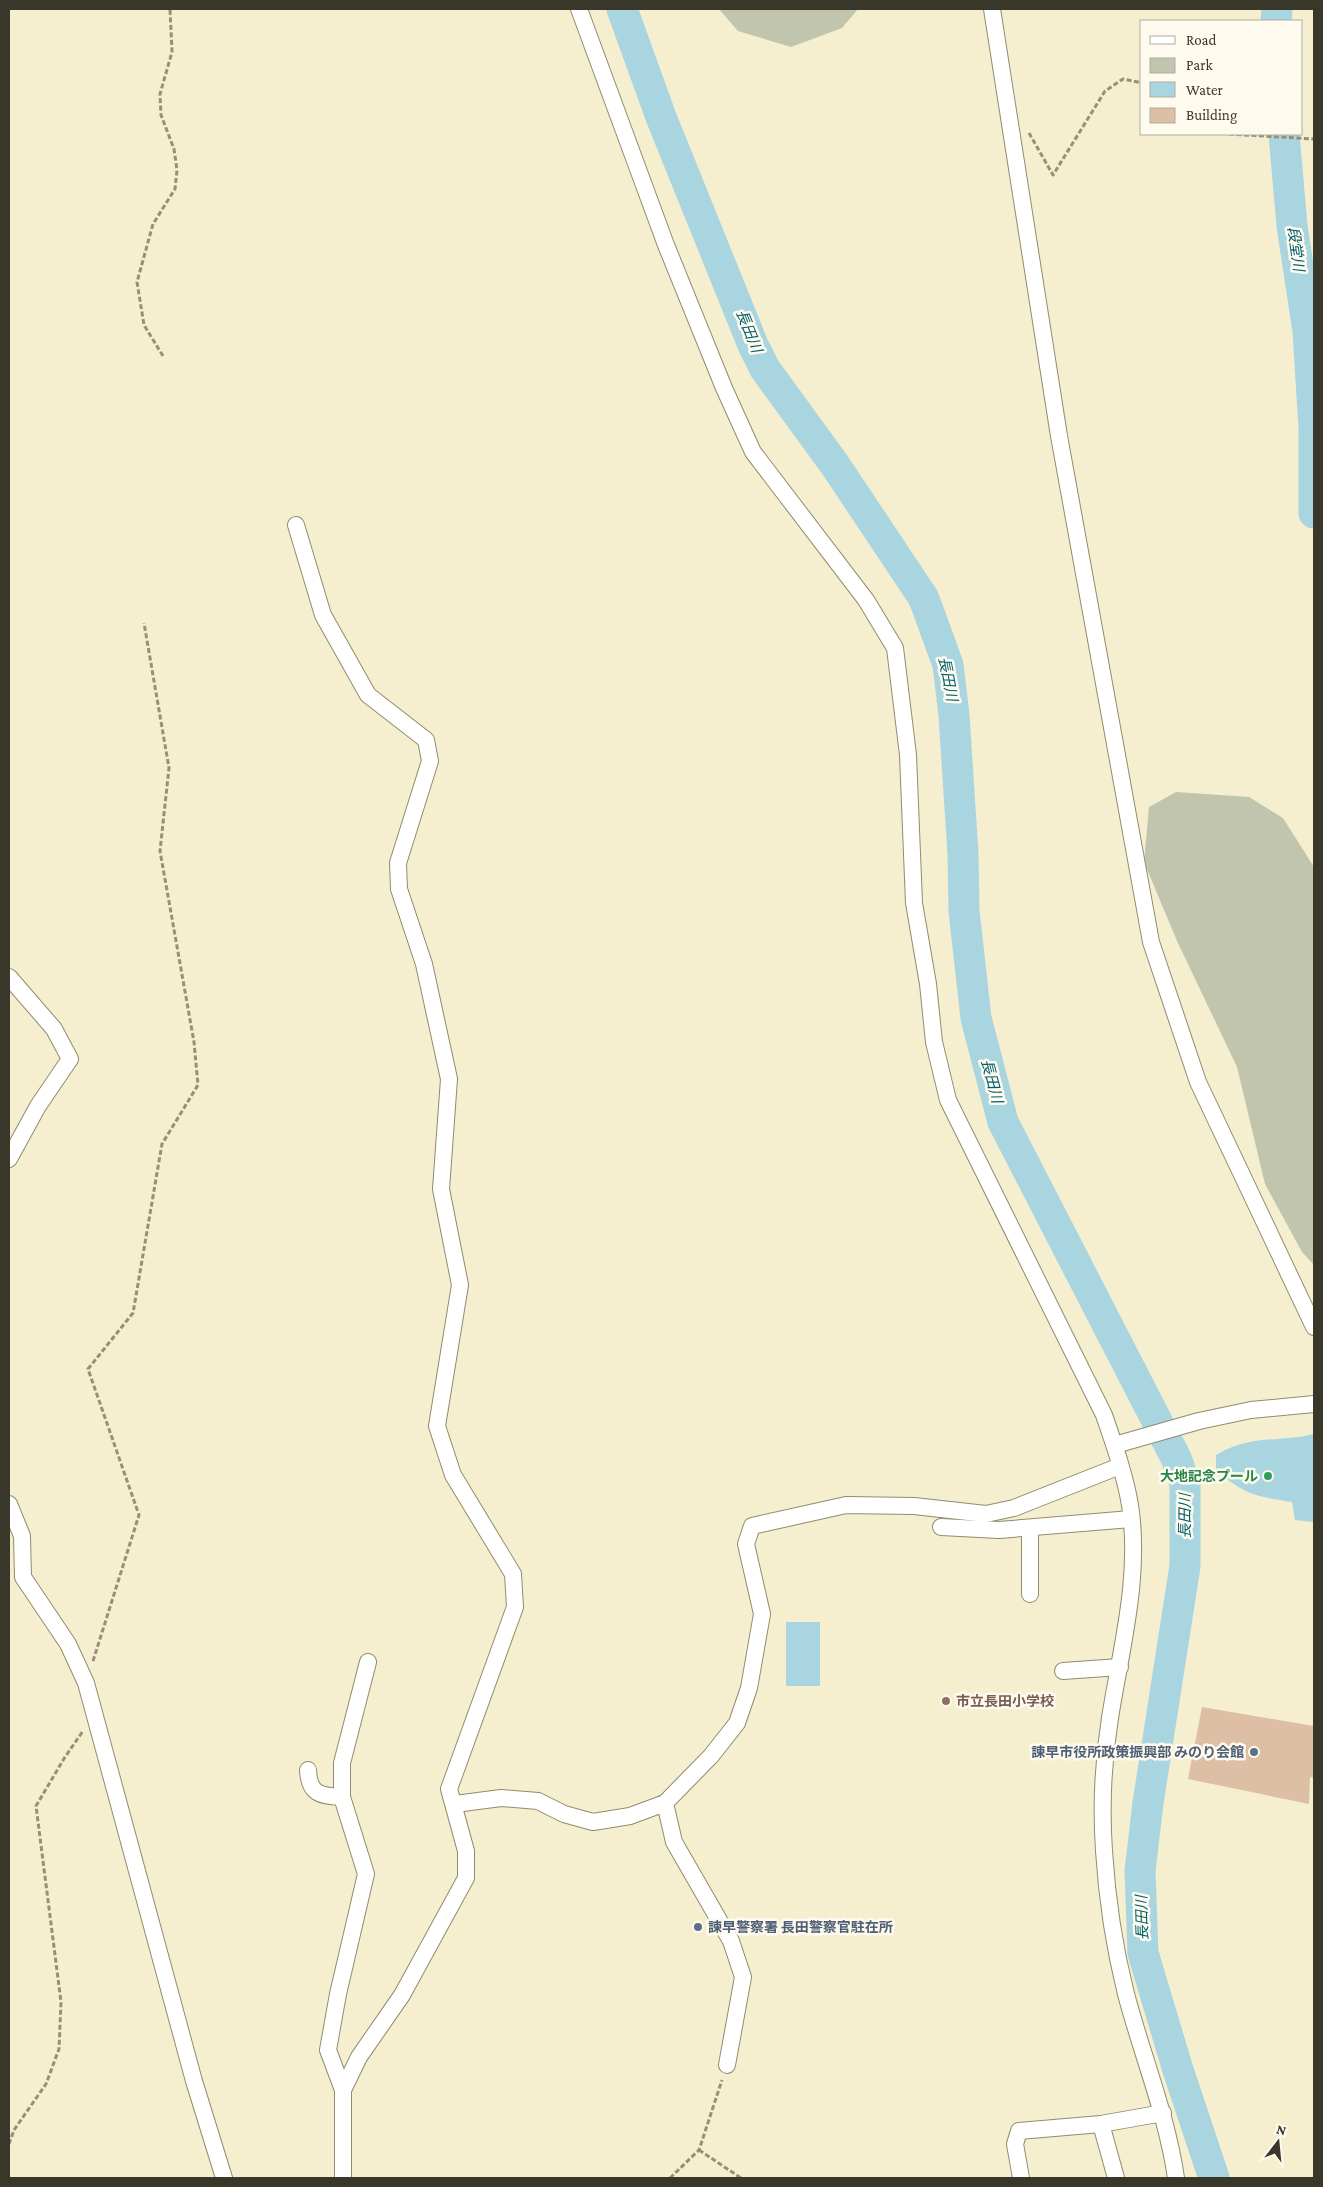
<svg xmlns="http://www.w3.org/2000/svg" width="1323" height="2187" viewBox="0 0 1323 2187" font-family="'Crimson Pro','Noto Sans JP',serif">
<rect width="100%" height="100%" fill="#f5eecf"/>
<g fill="#c1c5ad">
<path d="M719 9H858L842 28 791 47 738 31Z"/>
<path d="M1176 792 1249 797 1283 818 1314 867V1265L1302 1252 1265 1184 1237 1067 1177 941 1144 862 1149 807Z"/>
</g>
<g fill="#a9d5e0">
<path d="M1314 1434V1522L1295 1520 1292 1502C1255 1496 1245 1495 1216 1470V1455C1252 1434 1277 1443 1314 1434Z"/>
<rect x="786" y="1622" width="34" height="64"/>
</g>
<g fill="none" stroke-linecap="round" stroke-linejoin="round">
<g stroke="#a9d5e0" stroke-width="31">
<path d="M622 9 661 117 753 345 765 369 835 465 923 597 927 607 948 665 954 715 963 854 964 911 976 1018 1003 1122 1176 1458 1185 1483V1566L1148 1803 1140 1871 1143 1953 1178 2070 1214 2178"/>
<path d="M1276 21 1277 9"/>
<path d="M1284 134 1292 226 1308 331 1314 428V513"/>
</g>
</g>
<path fill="#dcbfa5" d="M1202 1707 1314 1726V1778L1310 1777 1309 1804 1188 1779Z"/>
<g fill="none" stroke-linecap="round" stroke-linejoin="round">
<g stroke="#918b6e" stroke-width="18">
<g id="street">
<path d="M579 9 666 245 724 388 753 452 866 600 895 648 908 755 914 903 928 984 934 1042 948 1100 1104 1415C1114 1444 1125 1475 1130 1505 1141 1577 1121 1648 1110 1718 1103 1762 1101 1807 1104 1851 1107 1899 1114 1946 1126 1994 1142 2055 1167 2115 1176 2178"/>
<path d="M992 9 1059 436 1151 942 1198 1082 1314 1327"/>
<path d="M296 525 323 615 368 695 426 740 430 761 398 863 399 889 424 964 449 1079 441 1189 460 1285 437 1426 453 1475 513 1574 515 1607 449 1789 466 1851V1878L402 1995 359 2057 343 2090V2178"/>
<path d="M9 977 54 1029 70 1059 38 1106 9 1159"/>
<path d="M1115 1445 1199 1421 1251 1410 1314 1404"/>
<path d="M9 1504 22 1536 23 1577 68 1644 86 1683 194 2081 224 2178"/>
<path d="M941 1527 999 1530 1131 1519"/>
<path d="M1030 1594V1528"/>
<path d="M1063 1671 1120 1667"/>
<path d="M308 1770C309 1794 320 1796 342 1797"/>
<path d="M665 1803 674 1842 731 1941 743 1977 727 2065"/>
<path d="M455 1804 501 1798 538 1801 564 1814 593 1822 630 1816 665 1803 711 1756 737 1723 749 1688 762 1614 746 1544 752 1526 846 1505 914 1506 986 1514 1014 1508 1120 1466"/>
<path d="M343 2090 328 2050 338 1994 366 1874 342 1797V1763L368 1662"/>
<path d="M1101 2124 1116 2178"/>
<path d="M1021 2178 1015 2144 1019 2131 1101 2124 1163 2113"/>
</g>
</g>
<g stroke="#95907a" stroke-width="3" stroke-dasharray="5 2.5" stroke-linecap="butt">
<path d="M1029 133 1053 175 1105 91 1123 79 1142 83"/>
<path d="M1229 134 1314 139"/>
<path d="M163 356 144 325 137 282 153 224 175 189 177 170 174 149 161 115 160 94 172 52 170 9"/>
<path d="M93 1661 139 1515 88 1369 133 1313 162 1144 198 1085 194 1042 160 851 169 768 144 623"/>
<path d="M9 2144 14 2130 46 2084 59 2049 61 2002 36 1806 65 1757 83 1731"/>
<path d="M699 2150 741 2178"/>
<path d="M670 2178 699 2150 722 2080"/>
</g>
<use href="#street" stroke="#fff" stroke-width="16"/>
</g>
<circle fill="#2e9e5b" stroke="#fefbee" stroke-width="2" cx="1268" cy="1476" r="5"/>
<circle fill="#8d6e63" stroke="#fefbee" stroke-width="2" cx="946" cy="1701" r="5"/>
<g fill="#5c6f8a" stroke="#fefbee" stroke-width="2">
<circle cx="1254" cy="1752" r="5"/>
<circle cx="698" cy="1927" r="5"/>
</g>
<g text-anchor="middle" stroke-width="5" stroke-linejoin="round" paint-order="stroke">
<g font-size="14" font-weight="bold" fill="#27864d" stroke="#fefbee" text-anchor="end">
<text x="1258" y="1481">大地記念プール</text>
</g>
<g font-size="14" font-weight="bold" fill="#785e54" stroke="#fefbee" text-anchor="start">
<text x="956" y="1706">市立長田小学校</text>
</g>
<g font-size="14" font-weight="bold" fill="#4e5e75" stroke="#fefbee" text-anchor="end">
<text x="1244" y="1757">諫早市役所政策振興部 みのり会館</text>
<text x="708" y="1932" text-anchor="start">諫早警察署 長田警察官駐在所</text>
</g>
<g font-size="15" font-style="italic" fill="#005d6e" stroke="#fefbee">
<text transform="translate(1296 249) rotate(82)" y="5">段堂川</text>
<text transform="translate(749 331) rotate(68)" y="5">長田川</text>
<text transform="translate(948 679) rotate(79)" y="5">長田川</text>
<text transform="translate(992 1081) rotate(75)" y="5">長田川</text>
<text transform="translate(1185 1516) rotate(-90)" y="5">長田川</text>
<text transform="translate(1142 1918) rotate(-92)" y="5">長田川</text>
</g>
</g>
<rect width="1323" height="2187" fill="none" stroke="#39362a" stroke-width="20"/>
<rect x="1140" y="20" width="162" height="115" fill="#fefbee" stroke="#afaca0"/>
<rect x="1150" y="36" width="25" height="8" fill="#ffffff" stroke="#afaca0"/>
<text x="1186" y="45" font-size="15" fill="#39362a">Road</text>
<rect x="1150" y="58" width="25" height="15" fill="#c1c5ad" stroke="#afaca0"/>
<text x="1186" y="70" font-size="15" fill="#39362a">Park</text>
<rect x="1150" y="82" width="25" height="15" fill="#a9d5e0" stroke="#afaca0"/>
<text x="1186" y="95" font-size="15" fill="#39362a">Water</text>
<rect x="1150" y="108" width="25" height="15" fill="#dcbfa5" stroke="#afaca0"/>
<text x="1186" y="120" font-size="15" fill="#39362a">Building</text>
<g transform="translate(1278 2142) rotate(16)" stroke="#fefbee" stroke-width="4" paint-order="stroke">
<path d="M0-4L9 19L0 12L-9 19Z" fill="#39362a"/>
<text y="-8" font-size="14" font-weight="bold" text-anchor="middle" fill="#39362a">N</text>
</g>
</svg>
